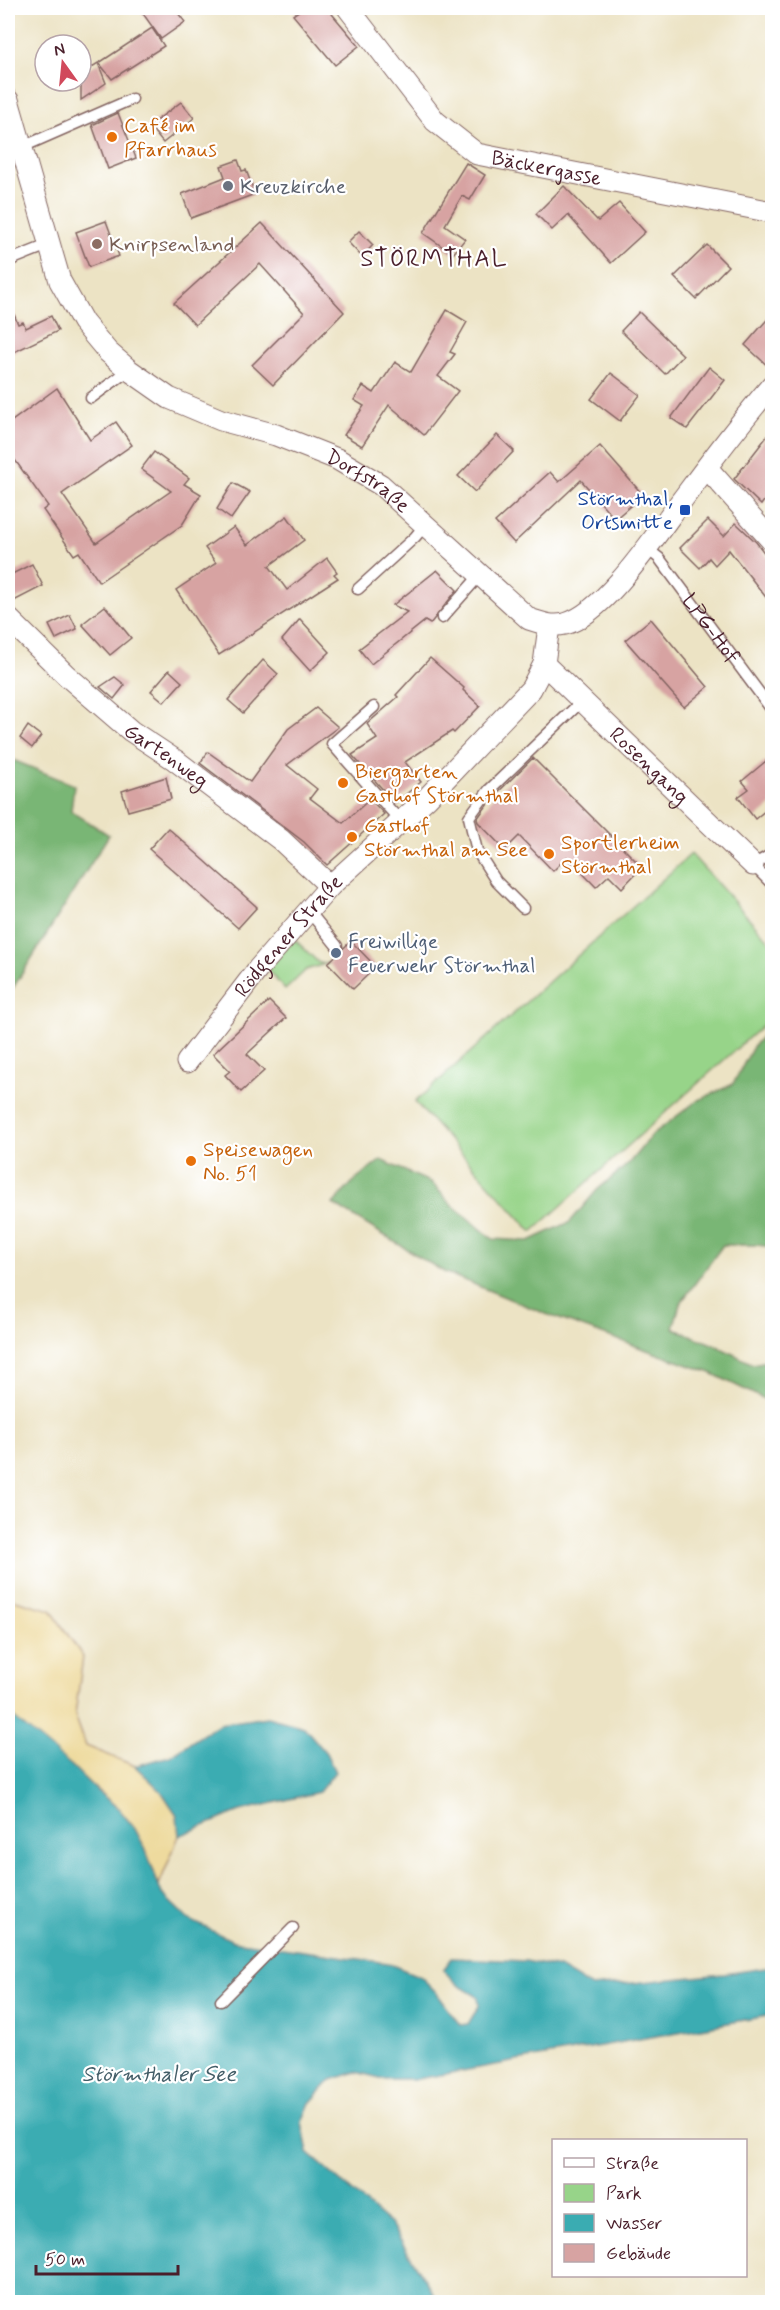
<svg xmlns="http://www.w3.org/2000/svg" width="780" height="2310" viewBox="0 0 780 2310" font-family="Mynerve,sans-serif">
<rect width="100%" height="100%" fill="#fff"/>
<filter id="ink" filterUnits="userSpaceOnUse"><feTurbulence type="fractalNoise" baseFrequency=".0167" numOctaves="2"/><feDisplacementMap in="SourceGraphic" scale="12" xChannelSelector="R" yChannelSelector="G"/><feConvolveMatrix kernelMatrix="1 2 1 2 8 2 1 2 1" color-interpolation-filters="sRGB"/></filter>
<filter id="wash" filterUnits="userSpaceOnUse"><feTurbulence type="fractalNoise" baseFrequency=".008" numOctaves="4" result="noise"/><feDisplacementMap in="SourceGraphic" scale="24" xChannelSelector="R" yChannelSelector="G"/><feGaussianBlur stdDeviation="1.35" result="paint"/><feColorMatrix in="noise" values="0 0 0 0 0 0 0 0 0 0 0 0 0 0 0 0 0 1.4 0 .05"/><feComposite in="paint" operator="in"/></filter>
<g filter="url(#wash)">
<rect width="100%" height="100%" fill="#ece3c4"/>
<g fill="#97d489" stroke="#707a5a" stroke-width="1.5">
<path d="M691 854 772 944V1017L532 1232 415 1102Z"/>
<path d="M292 937 319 963H328L306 970 285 990 265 967Z"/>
</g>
<g fill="#79b675" stroke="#626a50" stroke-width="1.5">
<path d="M8 758 74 785 71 811 109 835 8 996Z"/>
<path d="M772 1025V1247L757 1245H723L680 1304 673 1328 717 1346 753 1364 772 1360V1403L711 1373 546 1314 444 1272 333 1204 352 1183 381 1160 432 1183 451 1204 493 1239 529 1241 570 1222 597 1190 628 1164 653 1134 697 1101 733 1084 754 1045Z"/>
</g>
<path fill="#eeda9e" stroke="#9c7c64" stroke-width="1.5" d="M8 1598 51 1610 83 1657 75 1715 86 1746 135 1766 161 1791 177 1815 179 1836 159 1885 145 1848 135 1829 119 1809 8 1713Z"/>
<g fill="#3aacb2" stroke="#42666e" stroke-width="1.5">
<path d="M8 1713 72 1766 97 1791 119 1809 135 1829 145 1848 162 1894 188 1919 233 1941 387 1963 421 1977 436 1992 460 2025 468 2024 479 2006 478 1997 458 1985 443 1970 452 1958 526 1961 559 1968 591 1987 724 1974 772 1967V2015L418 2079H384L356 2072 331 2080 310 2103 302 2122 308 2153 391 2225 439 2302H8Z"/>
<path d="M267 1717 304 1727 326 1753 335 1772 319 1792 240 1811 179 1836 177 1815 161 1791 135 1766 170 1756 219 1724Z"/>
</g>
<g id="blocks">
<g fill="#d7a3a2">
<path d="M139 8H174L185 22 161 39Z"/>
<path d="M303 8H327L359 46 335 65 293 15Z"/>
<path d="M152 28 164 46 112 79 99 63Z"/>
<path d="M98 63 106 83 81 100V74Z"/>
<path d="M181 102 194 118 163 143 149 126Z"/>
<path d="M118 113 136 158 108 169 92 125Z"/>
<path d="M238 160 242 171 246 170 255 194 191 218 182 194 225 177 221 166Z"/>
<path d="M466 163 485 175 470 200 462 196 445 225 465 239 453 254 423 233Z"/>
<path d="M564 186 598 221 619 203 645 232 611 263 568 215 552 230 536 214Z"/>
<path d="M106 221 119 256 89 267 76 232Z"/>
<path d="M262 223 344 312 273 385 252 365 304 313 260 264 195 325 174 303Z"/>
<path d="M359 231 373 245 362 257 348 242Z"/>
<path d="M707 245 728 266 696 299 674 277Z"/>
<path d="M8 300 18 324 23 322 26 328 51 316 58 331 12 353 8 344Z"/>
<path d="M447 310 467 322 450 352 455 354 438 376 458 391 424 435 389 405 362 446 344 435 364 406 354 400 363 386 374 393 395 362 411 372Z"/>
<path d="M639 312 683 355 665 374 621 331Z"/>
<path d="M772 314V370L745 345Z"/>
<path d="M709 367 725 380 687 429 671 418Z"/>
<path d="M611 373 640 395 620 421 591 399Z"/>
<path d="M57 388 90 440 116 422 132 445 62 494 96 543 171 491 141 469 154 452 189 478 184 484 201 494 182 525 99 582 79 552 74 555 43 510 48 506 15 460 8 465V424Z"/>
<path d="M772 430V490L761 505 734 479Z"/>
<path d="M497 435 514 451 475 492 458 476Z"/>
<path d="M600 446 643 495 615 519 581 480 514 543 495 522 550 472 559 482Z"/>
<path d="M233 483 250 492 231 519 217 509Z"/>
<path d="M287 516 304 540 269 566 287 590 327 558 337 572 334 574 338 578 219 655 176 590 216 563 205 548 234 527 247 545Z"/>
<path d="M708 520 724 536 736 523 756 542 772 563V605L729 550 715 565 709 558 700 568 680 548Z"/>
<path d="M32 564 43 586 12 602 8 594V576Z"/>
<path d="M437 570 457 590 430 624 425 621 371 664 359 649 407 612 393 605Z"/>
<path d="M105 606 131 638 110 655 82 624Z"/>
<path d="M70 615 77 629 56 639 49 625Z"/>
<path d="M300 619 330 652 310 671 282 640Z"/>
<path d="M651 619 708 687 684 707 625 640Z"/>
<path d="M430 658 464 688 463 690 480 706 454 733 452 731 405 762 421 782 395 803 352 755 377 739 367 724 398 697 396 695Z"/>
<path d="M263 660 278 674 243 713 228 700Z"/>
<path d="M169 670 182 682 164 702 151 691Z"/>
<path d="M115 677 125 685 114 699 100 687Z"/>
<path d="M316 708 338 727 287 765 317 789 310 798 343 823 370 799 384 814 327 865 304 842 200 763 208 752 250 782 288 729Z"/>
<path d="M28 726 41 736 32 748 20 738Z"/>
<path d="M533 758 642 867 622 888 609 875 596 887 567 857 553 871 519 836 505 850 478 822 477 819 493 797Z"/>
<path d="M766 761 772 770V805L755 819 738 797 749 789 742 781Z"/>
<path d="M166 777 171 799 128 811 122 791Z"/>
<path d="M168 828 257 907 238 928 149 849Z"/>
<path d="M351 941 376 967 353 989 328 963Z"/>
<path d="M269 1001 286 1018 247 1054 264 1071 241 1092 225 1075 230 1071 213 1054Z"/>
</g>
</g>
</g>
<g filter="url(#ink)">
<use href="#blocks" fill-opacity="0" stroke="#836461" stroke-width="1.5"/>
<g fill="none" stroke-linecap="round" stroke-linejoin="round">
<g stroke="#836461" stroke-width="13">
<g id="lane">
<path d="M20 148 132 99"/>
<path d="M8 261 48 245"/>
<path d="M91 398 129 370"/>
<path id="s1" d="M646 548 659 558 772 710"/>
<path d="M358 589 415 537 425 525"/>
<path d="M442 618 480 575"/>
<path d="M374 707 332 744 402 823"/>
<path d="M772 854 753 865 772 884"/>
<path d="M523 908 496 881 477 851 469 817 489 790 583 700"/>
<path d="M308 910 337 946"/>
<path d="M221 2001 293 1928"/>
</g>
</g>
<g stroke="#836461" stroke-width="23">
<g id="street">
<path id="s2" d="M348 8 435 121 477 154 772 212"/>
<path id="s3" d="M8 100 60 281 83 322 108 352 129 370 169 398 221 420 276 435 337 459 381 485 529 619C541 623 552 627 565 624 606 613 659 530 685 496 713 458 742 420 772 385"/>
<path d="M707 468 772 541"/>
<path id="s4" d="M8 618 66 675 131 731 175 760 281 840 330 886"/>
<path id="s5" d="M544 664 753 865"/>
<path id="s6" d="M187 1062 258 969 330 886 427 798 531 689 544 664 549 626"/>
</g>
</g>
<use href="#lane" stroke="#fff" stroke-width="10"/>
<use href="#street" stroke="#fff" stroke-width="21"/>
</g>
</g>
<g fill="#e8710a" stroke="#fff" stroke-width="2">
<circle cx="112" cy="137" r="6"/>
<circle cx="343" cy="783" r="6"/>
<circle cx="352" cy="837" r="6"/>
<circle cx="549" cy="854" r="6"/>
<circle cx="191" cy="1161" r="6"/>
</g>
<circle fill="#6b7280" stroke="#fff" stroke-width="2" cx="228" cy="186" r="6"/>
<circle fill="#8d6e63" stroke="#fff" stroke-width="2" cx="97" cy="244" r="6"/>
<rect fill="#1a4fb4" stroke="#fff" stroke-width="2" x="679" y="504" width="12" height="12" rx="3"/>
<circle fill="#5c6f8a" stroke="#fff" stroke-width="2" cx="336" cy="953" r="6"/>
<g text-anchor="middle" stroke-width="4.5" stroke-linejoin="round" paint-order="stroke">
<g font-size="21" fill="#c56008" stroke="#fff" text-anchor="start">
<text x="124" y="132">Café im<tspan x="124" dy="24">Pfarrhaus</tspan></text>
<text x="355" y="778">Biergarten<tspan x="355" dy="24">Gasthof Störmthal</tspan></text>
<text x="364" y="832">Gasthof<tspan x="364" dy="24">Störmthal am See</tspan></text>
<text x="561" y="849">Sportlerheim<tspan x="561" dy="24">Störmthal</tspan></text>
<text x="203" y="1156">Speisewagen<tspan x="203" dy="24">No. 51</tspan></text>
</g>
<g font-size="21" fill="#4a1f2b" stroke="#fff">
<text dy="7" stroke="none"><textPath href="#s2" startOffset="267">Bäckergasse</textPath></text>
<text dy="7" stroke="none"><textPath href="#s3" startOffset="568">Dorfstraße</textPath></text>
<text dy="7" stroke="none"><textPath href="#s1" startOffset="104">LPG-Hof</textPath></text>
<text dy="7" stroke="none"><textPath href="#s4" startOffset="210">Gartenweg</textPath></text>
<text dy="7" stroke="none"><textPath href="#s5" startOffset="146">Rosengang</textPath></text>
<text dy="7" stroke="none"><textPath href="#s6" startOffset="162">Rödgener Straße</textPath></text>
</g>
<g font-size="21" fill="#5b616d" stroke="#fff" text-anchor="start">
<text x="240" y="193">Kreuzkirche</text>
</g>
<g font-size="21" fill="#785e54" stroke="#fff" text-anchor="start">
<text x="109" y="251">Knirpsenland</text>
</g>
<g font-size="21" fill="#164399" stroke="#fff" text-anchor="end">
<text x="673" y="505">Störmthal,<tspan x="673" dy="24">Ortsmitte</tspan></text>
</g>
<g font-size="21" fill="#4e5e75" stroke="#fff" text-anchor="start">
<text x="348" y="948">Freiwillige<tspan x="348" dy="24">Feuerwehr Störmthal</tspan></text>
</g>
<g font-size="22" font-style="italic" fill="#435e68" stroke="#fff">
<text x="159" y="2081">Störmthaler See</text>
</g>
<g font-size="24" letter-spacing="1.5" fill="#4a1f2b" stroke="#fff">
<text x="434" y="266">STÖRMTHAL</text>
</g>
</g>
<rect width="780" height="2310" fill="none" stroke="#fff" stroke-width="30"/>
<rect x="552" y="2139" width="195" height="138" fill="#ffffff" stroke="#b7a5aa" stroke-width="1.5"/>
<rect x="564" y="2158" width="30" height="9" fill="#ffffff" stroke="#b7a5aa" stroke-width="1.5"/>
<text x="606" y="2169" font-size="18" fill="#4a1f2b">Straße</text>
<rect x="564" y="2184" width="30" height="18" fill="#97d489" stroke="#b7a5aa" stroke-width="1.5"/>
<text x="606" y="2199" font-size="18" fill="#4a1f2b">Park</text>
<rect x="564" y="2214" width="30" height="18" fill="#3aacb2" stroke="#b7a5aa" stroke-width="1.5"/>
<text x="606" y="2229" font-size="18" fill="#4a1f2b">Wasser</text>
<rect x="564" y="2244" width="30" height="18" fill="#d7a3a2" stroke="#b7a5aa" stroke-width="1.5"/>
<text x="606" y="2259" font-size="18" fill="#4a1f2b">Gebäude</text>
<g transform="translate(63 63) rotate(345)"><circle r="28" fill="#ffffff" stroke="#b7a5aa" stroke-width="1.5"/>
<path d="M0-4.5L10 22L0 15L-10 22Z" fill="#d1495b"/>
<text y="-9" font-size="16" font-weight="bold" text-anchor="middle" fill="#4a1f2b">N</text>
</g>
<path d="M36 2265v9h142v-9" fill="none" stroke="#4a1f2b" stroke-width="3"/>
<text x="45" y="2265" font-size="18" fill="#4a1f2b" stroke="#ffffff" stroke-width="4.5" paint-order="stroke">50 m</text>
</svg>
